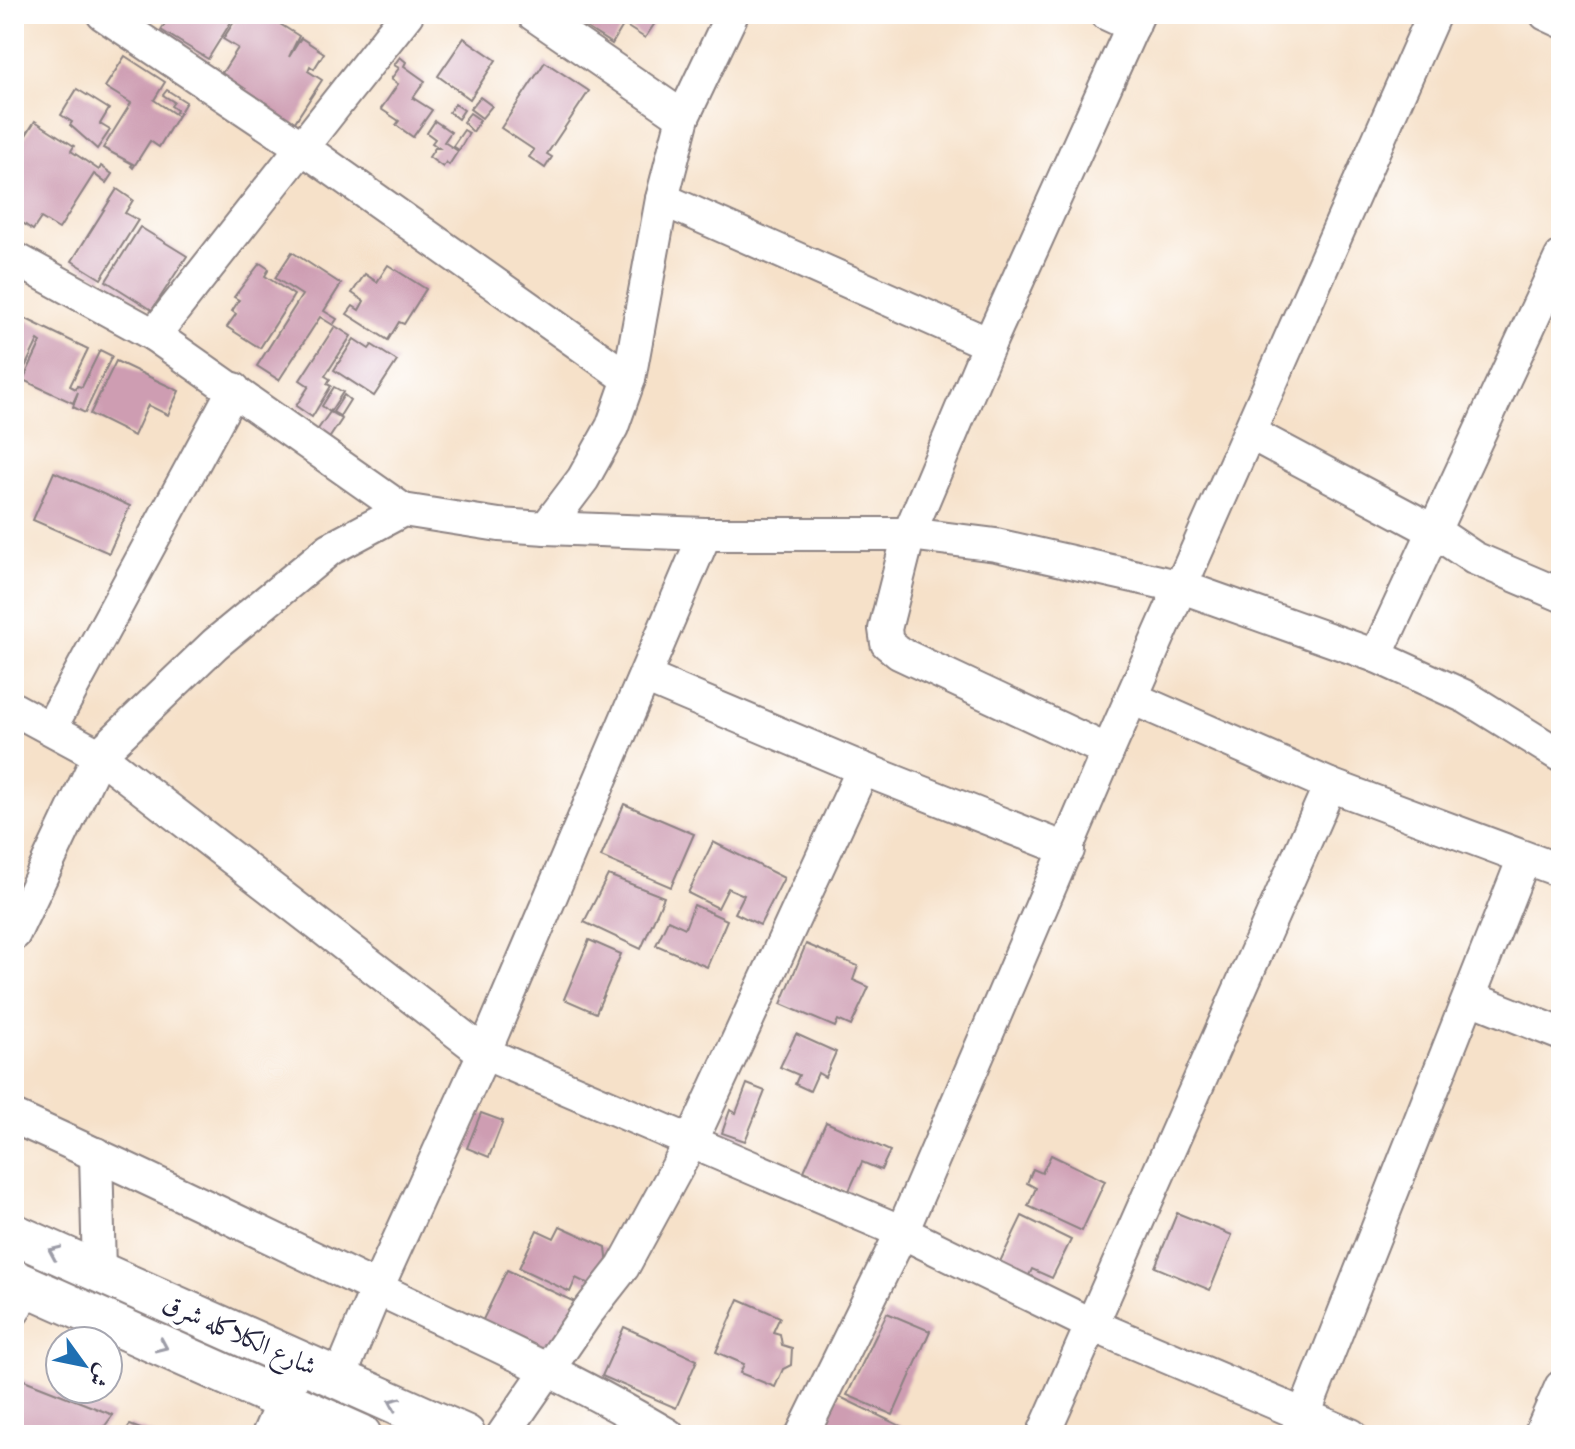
<svg xmlns="http://www.w3.org/2000/svg" width="1575" height="1449" viewBox="0 0 1575 1449" font-family="'IM FELL Double Pica',Amiri,serif">
<rect width="100%" height="100%" fill="#fff"/>
<filter id="ink" filterUnits="userSpaceOnUse"><feTurbulence type="fractalNoise" baseFrequency=".0125" numOctaves="2"/><feDisplacementMap in="SourceGraphic" scale="16" xChannelSelector="R" yChannelSelector="G"/><feConvolveMatrix kernelMatrix="1 2 1 2 8 2 1 2 1" color-interpolation-filters="sRGB"/></filter>
<filter id="wash" filterUnits="userSpaceOnUse"><feTurbulence type="fractalNoise" baseFrequency=".006" numOctaves="4" result="noise"/><feDisplacementMap in="SourceGraphic" scale="32" xChannelSelector="R" yChannelSelector="G"/><feGaussianBlur stdDeviation="1.8" result="paint"/><feColorMatrix in="noise" values="0 0 0 0 0 0 0 0 0 0 0 0 0 0 0 0 0 1.4 0 .05"/><feComposite in="paint" operator="in"/></filter>
<g filter="url(#wash)">
<rect width="100%" height="100%" fill="#f6e1c9"/>
<g id="blocks">
<g fill="#ce9db2">
<path d="M126 14H154L140 36Z"/>
<path d="M171 14H236L208 59 161 30Z"/>
<path d="M239 14H264L299 36 289 57 301 38 324 53 314 69 310 66 308 71 322 80 291 128 217 81 238 48 223 39Z"/>
<path d="M551 14H578L570 27Z"/>
<path d="M588 14H630L612 44 581 24Z"/>
<path d="M633 14H666L661 22 657 20 645 38 626 26Z"/>
<path d="M464 38 496 60 470 99 438 76Z"/>
<path d="M125 56 165 82 154 100 175 114 177 110 171 106 174 102 163 95 167 90 186 102 159 147 150 141 133 168 131 166 133 164 103 148 131 103 105 87Z"/>
<path d="M400 57 406 62 404 66 425 81 413 98 432 110 413 137 396 125 399 121 381 109 398 84 391 79 399 68 394 65Z"/>
<path d="M545 62 589 91 547 154 552 157 545 168 529 157 534 150 501 128Z"/>
<path d="M77 89 109 109 100 124 110 130 97 149 70 125 72 122 61 115Z"/>
<path d="M480 97 492 106 482 118 470 109Z"/>
<path d="M455 104 464 110 458 119 449 112Z"/>
<path d="M470 113 480 120 473 132 463 122Z"/>
<path d="M35 121 74 146 71 151 99 170 101 166 112 174 106 183 94 174 59 229 41 218 33 230 14 217V154Z"/>
<path d="M435 121 451 132 444 142 458 151 449 165 446 162 443 167 429 157 435 148H439L432 143 435 139 427 133Z"/>
<path d="M464 130 469 133 459 150 453 146Z"/>
<path d="M117 189 133 200 125 213 138 220 101 279 72 261Z"/>
<path d="M140 227 187 256 152 310 106 281Z"/>
<path d="M292 252 341 284 324 311 337 319 333 325 320 317 279 380 257 366 302 295 275 278Z"/>
<path d="M260 263 269 269 265 276 294 295 260 348 227 327 236 314 232 311 239 300 234 297Z"/>
<path d="M388 265 426 289 404 324 399 322 388 340 347 314 353 306 359 310 364 301 352 293 365 274 377 282Z"/>
<path d="M18 315 88 349 70 386 76 389 77 386 82 387 100 350 112 356 85 413 73 407 78 392 73 403 23 380 41 342 38 340 25 367 14 361V324Z"/>
<path d="M335 326 351 336 325 376 330 379 327 384 331 386 312 417 296 406 309 386 300 380Z"/>
<path d="M354 339 369 349 372 345 397 361 374 396 334 370Z"/>
<path d="M116 361 179 391 168 415 148 405 134 436 90 414Z"/>
<path d="M334 387 343 392 330 412 322 406Z"/>
<path d="M344 395 350 400 340 416 333 412Z"/>
<path d="M330 412 342 419 328 440 316 432Z"/>
<path d="M54 472 130 506 109 553 33 520Z"/>
<path d="M624 804 694 834 671 887 601 857Z"/>
<path d="M713 842 784 878 760 925 735 913 744 895 728 888 718 908 688 893Z"/>
<path d="M608 875 664 897 641 949 584 922Z"/>
<path d="M694 905 727 920 707 967 656 945 668 920 685 928Z"/>
<path d="M589 940 621 954 596 1013 564 999Z"/>
<path d="M806 944 858 966 853 980 869 987 851 1026 838 1020 835 1027 781 1004Z"/>
<path d="M796 1034 836 1052 825 1077 818 1073 810 1091 795 1084 799 1075 780 1067Z"/>
<path d="M747 1084 765 1091 745 1141 722 1133 730 1110 736 1113Z"/>
<path d="M481 1113 503 1121 489 1157 467 1148Z"/>
<path d="M826 1122 890 1151 881 1170 862 1162 849 1191 804 1171Z"/>
<path d="M1051 1155 1105 1181 1082 1231 1028 1206 1036 1188 1027 1183 1033 1169 1042 1173Z"/>
<path d="M1177 1213 1232 1235 1210 1290 1155 1267Z"/>
<path d="M1022 1216 1071 1240 1052 1278 1032 1269 1023 1288 994 1274Z"/>
<path d="M560 1226 606 1247 608 1268 590 1285 576 1278 570 1292 519 1268 537 1230 554 1238Z"/>
<path d="M507 1270 579 1304 549 1368 476 1334Z"/>
<path d="M739 1299 780 1317 773 1332 780 1334 782 1345 792 1348 791 1365 783 1369 775 1387 740 1373 744 1364 716 1352Z"/>
<path d="M887 1313 930 1331 893 1415 847 1395Z"/>
<path d="M624 1327 697 1360 676 1408 602 1376Z"/>
<path d="M19 1378 113 1415 98 1435H16L14 1386Z"/>
<path d="M838 1396 911 1431 910 1435H819Z"/>
<path d="M130 1425 156 1435H122Z"/>
</g>
</g>
</g>
<g filter="url(#ink)">
<use href="#blocks" fill-opacity="0" stroke="#8c8282" stroke-width="2"/>
<g fill="none" stroke-linecap="round" stroke-linejoin="round">
<g stroke="#8c8282" stroke-width="36">
<g id="minor">
<path d="M103 14 303 148 629 379"/>
<path d="M533 14 683 117"/>
<path d="M1107 14 1133 26"/>
<path d="M1546 14 1561 21"/>
<path d="M662 199 989 344"/>
<path d="M14 258 154 335 403 510"/>
<path d="M154 335 407 14"/>
<path d="M1250 433 1434 531 1474 558 1561 595"/>
<path d="M546 528 583 479 612 427 629 379 662 199 683 117 732 14"/>
<path d="M1376 656 1561 257"/>
<path d="M645 677 863 769 1068 850"/>
<path d="M1132 698 1330 785 1561 871"/>
<path d="M14 709 99 755 484 1053 902 1232 1092 1325 1351 1435"/>
<path d="M51 727 234 389"/>
<path d="M1108 751 899 653 887 643 885 629 909 534 989 344 1138 14"/>
<path d="M14 934 99 755 215 644 330 549 403 510 499 525 546 528 705 534H909L996 545 1182 587 1376 656 1466 697 1561 756"/>
<path d="M1471 998 1561 1034"/>
<path d="M14 1117C136 1172 256 1230 376 1288 474 1335 575 1379 668 1435"/>
<path d="M96 1154 99 1271"/>
<path d="M14 1310 27 1285"/>
<path d="M339 1379 377 1288 484 1053 705 534"/>
<path d="M268 1435 300 1361"/>
<path d="M503 1435 587 1313 623 1267 691 1142 863 769"/>
<path d="M802 1435 902 1232 1108 751 1434 14"/>
<path d="M1043 1435 1330 785"/>
<path d="M1296 1435 1524 858"/>
<path d="M1540 1435 1561 1387"/>
</g>
</g>
<g stroke="#8c8282" stroke-width="44">
<g id="tertiary">
<path d="M14 1234 465 1435"/>
<path d="M14 1280 361 1435"/>
</g>
</g>
<use href="#minor" stroke="#fff" stroke-width="32"/>
<use href="#tertiary" stroke="#fff" stroke-width="40"/>
</g>
<defs><path id="oneway-chevron" d="M-2-3.5L2.5 0L-2 3.5" fill="none" stroke-width="1.6" stroke-linecap="round" stroke-linejoin="round" transform="scale(2)"/></defs>
<g stroke="#9c9ca7">
<use href="#oneway-chevron" transform="translate(54 1252) rotate(-156)"/>
<use href="#oneway-chevron" transform="translate(162 1346) rotate(24)"/>
<use href="#oneway-chevron" transform="translate(394 1403) rotate(-156)"/>
</g>
</g>
<g text-anchor="middle" stroke-width="8" stroke-linejoin="round" paint-order="stroke">
<g font-size="26" fill="#22223b" stroke="#fff">
<text transform="translate(240 1334) rotate(24)" y="9">شارع الكلاكله شرق</text>
</g>
</g>
<rect width="1575" height="1449" fill="none" stroke="#fff" stroke-width="48"/>
<g transform="translate(84 1365) rotate(123)"><circle r="38" fill="#ffffff" stroke="#a7a7b1" stroke-width="2"/>
<path d="M0-6L14 30L0 20L-14 30Z" fill="#1f6fb2"/>
<text y="-12" font-size="22" font-weight="bold" text-anchor="middle" fill="#22223b">ش</text>
</g>
</svg>
